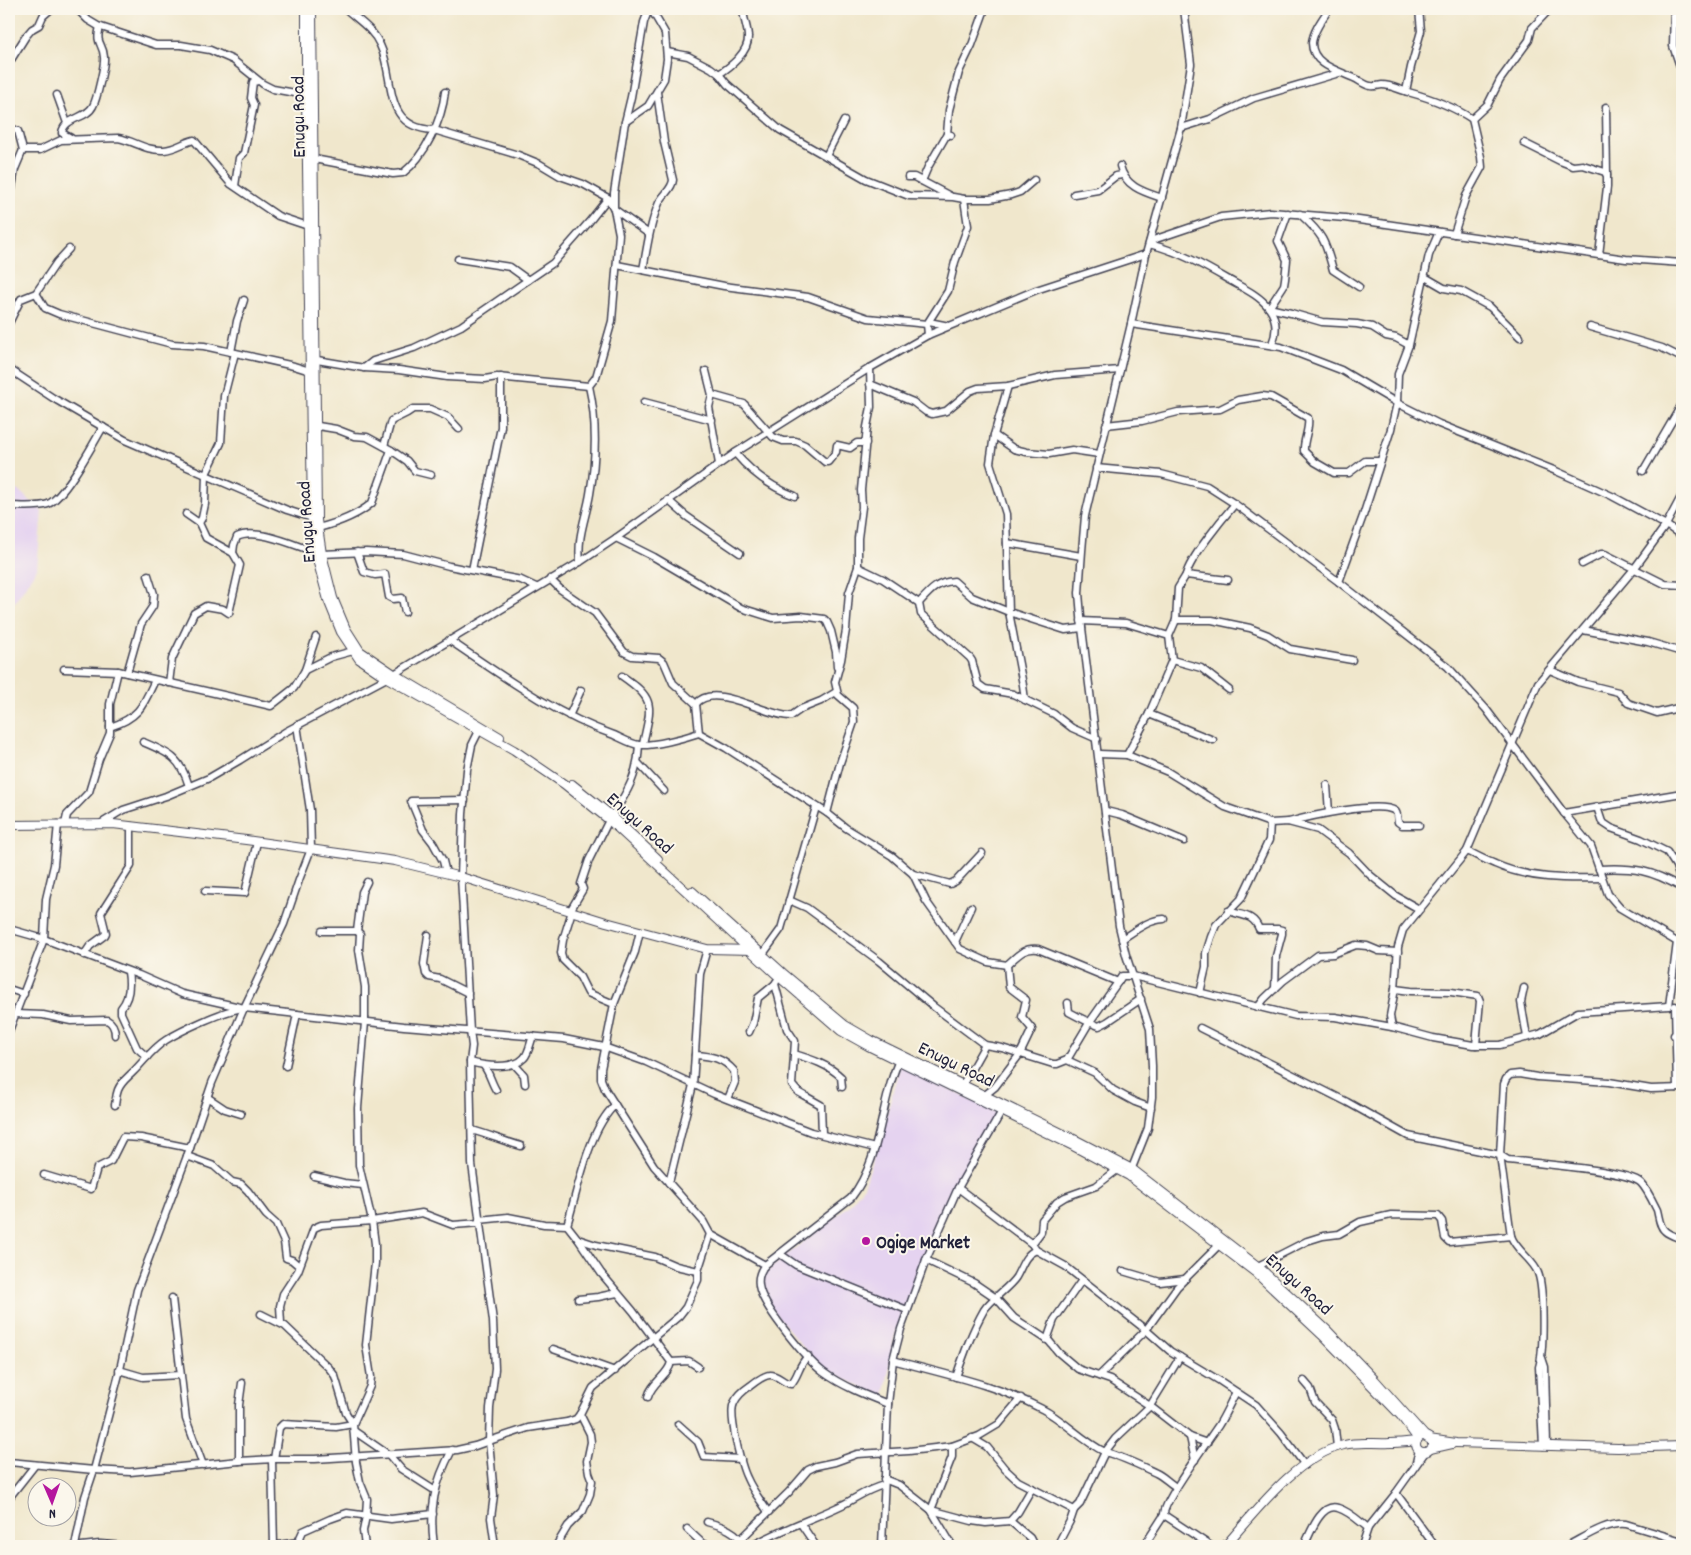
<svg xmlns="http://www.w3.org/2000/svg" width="1691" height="1555" viewBox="0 0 1691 1555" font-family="Dekko,sans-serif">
<rect width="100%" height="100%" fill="#fbf7ec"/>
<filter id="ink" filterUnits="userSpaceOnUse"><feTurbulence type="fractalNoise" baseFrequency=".02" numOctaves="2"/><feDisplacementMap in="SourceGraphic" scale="10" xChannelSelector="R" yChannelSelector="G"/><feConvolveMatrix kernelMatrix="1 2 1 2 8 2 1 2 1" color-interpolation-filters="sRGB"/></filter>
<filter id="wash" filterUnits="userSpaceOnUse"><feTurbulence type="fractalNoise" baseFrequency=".0096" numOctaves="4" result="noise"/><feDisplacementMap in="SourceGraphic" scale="20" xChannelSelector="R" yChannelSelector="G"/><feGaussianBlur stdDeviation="1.12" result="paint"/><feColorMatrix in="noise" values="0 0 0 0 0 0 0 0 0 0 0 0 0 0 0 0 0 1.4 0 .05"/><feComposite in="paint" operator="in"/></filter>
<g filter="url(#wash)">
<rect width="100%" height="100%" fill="#f0e7cc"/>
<g fill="#e5d3f0">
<path d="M9 488 19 491 42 511 37 568 15 602 9 605Z"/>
<path d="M900 1065 998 1113 934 1229 894 1338 884 1399 826 1369 803 1347 771 1308 760 1283 766 1272 849 1205 864 1186 877 1149Z"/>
</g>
</g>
<g filter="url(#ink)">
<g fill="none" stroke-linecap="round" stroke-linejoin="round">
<g stroke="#414051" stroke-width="9">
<g id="minor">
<path d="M77 9 88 20 98 26 156 45H181L210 50 233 60 263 84 273 89 306 95"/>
<path d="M346 9C358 20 373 29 380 45 396 78 381 128 434 130L518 155 540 164 560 176 583 184 608 198 614 209 649 234"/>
<path d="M1329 9C1323 18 1313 31 1312 43 1312 65 1339 71 1354 78 1359 80 1366 86 1371 86 1375 87 1379 85 1382 85 1391 85 1400 90 1408 92 1430 98 1454 107 1472 119L1488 104 1500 80 1529 40 1532 28 1548 11"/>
<path d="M1548 9V11L1557 9"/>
<path d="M1674 9 1673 46 1682 72"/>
<path d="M667 52 688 56 711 68 719 74 727 84 780 130 866 179 909 196 953 197 964 199H990L1011 195 1020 192 1034 180"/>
<path d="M9 63 26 36 32 29 39 25 43 16 51 9"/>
<path d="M719 74C730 67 749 52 748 37 748 28 743 18 743 9"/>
<path d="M1406 91 1411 67 1421 31 1419 9"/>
<path d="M57 95 67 123"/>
<path d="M1606 107 1607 175"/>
<path d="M625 122 648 106 664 79 667 59 665 33 651 9"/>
<path d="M9 127 18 131 23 150 15 169 9 206"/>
<path d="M1181 128 1210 119 1254 98 1339 73"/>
<path d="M947 134 949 110 959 72 972 45 985 9"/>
<path d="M71 138 62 133C64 117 87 119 93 106 97 99 105 64 104 57 103 42 95 45 100 27"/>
<path d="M1524 143 1560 161 1573 166 1583 165 1605 172 1607 176V187L1599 255"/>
<path d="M23 150H40L61 140 118 138C135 141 145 151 164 150 176 149 184 142 194 140L231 184 278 216 308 226"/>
<path d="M826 156 844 121"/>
<path d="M314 159 393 174 403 173C425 156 442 120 445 92"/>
<path d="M1120 166C1125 187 1144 192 1162 198"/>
<path d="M908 177H914L950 196"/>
<path d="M922 181 928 167 947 134 951 135"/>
<path d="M235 186 239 158 244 153 254 105 251 98 253 82 258 81"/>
<path d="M1074 194 1098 190 1116 176 1122 175"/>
<path d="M1288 213 1278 241 1287 260 1285 279 1284 285 1269 308 1291 313 1322 322 1357 324 1372 327 1386 336 1396 338 1409 345"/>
<path d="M1300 214C1323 235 1325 240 1333 270L1359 287"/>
<path d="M1454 234 1466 196 1482 167 1481 157 1472 119"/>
<path d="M1150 241 1221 217 1271 212 1345 218 1626 259 1682 263"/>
<path d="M1149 244C1178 251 1203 265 1229 280 1243 288 1259 295 1269 308 1277 319 1277 332 1272 344"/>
<path d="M458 259 510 267 528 280"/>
<path d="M617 265 724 286 808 297 868 318 927 324"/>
<path d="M643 270C647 248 650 224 659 203 663 194 672 190 673 180L664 142 657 92"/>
<path d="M1425 277 1444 288 1461 291 1490 307 1520 337"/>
<path d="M36 293 45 308 59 314 172 344 204 346 294 366 310 371"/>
<path d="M929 322 949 326"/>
<path d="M9 323 21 299 36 293 57 262 69 249"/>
<path d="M1131 324 1281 347 1341 370 1397 403 1439 424 1556 471 1612 496 1666 525 1682 536"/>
<path d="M1590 327 1662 348 1682 358"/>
<path d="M928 335 927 324 948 291 955 262 968 226 964 199"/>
<path d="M231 352 237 321 244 300"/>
<path d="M317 360 364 368 399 370 447 377 485 379 497 377 589 386"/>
<path d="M364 368 373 361 414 348 461 326 528 280 553 263 589 222 608 198"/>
<path d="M9 369 53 398 125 440 287 510 312 518"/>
<path d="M706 371 712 395 709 407 719 464"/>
<path d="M870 384 913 402 926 412 932 414 946 411 970 391 978 388 1008 386 1055 375 1120 370"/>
<path d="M1008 386 994 435 990 463 1006 514 1009 612 1023 685 1025 700"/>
<path d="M712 395 744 404 773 437 783 441H796L805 445 825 462H828L836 452 837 445 850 448 857 443H866"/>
<path d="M644 402 712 420"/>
<path d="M1106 425 1142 421 1178 412 1220 409 1238 400 1262 396 1271 397 1308 418C1310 429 1303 440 1304 451L1315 462 1334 473H1349L1365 461H1381"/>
<path d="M318 426 336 429 354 436 367 437 391 450 372 503C357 516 337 523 318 528"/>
<path d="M994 435 1014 449 1027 452 1049 454 1072 450 1099 454"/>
<path d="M384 446 391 421 407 413 413 409H430L448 417 459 429"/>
<path d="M391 450 407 461 415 471 431 475"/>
<path d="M735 453C752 473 770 487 795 496"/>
<path d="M1096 468 1161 474 1207 486 1235 504 1339 582 1448 667 1486 709 1564 813 1591 846 1608 894 1620 908 1682 945"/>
<path d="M1643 471 1682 404"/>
<path d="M668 500 686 516 740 553"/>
<path d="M9 506C20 506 37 508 48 504 65 497 93 444 103 427"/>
<path d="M199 523 202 518 205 504 206 474 221 443 224 396 235 353"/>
<path d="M616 538 654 557 741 608 773 618 801 616 824 619 827 622 831 631 836 652 837 667"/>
<path d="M1007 543 1081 556"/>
<path d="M357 552 364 572 375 575 385 574 389 597 393 599 402 598 405 612"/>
<path d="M233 553 234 545 237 537C256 527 296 546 315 552"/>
<path d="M322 554 366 552 403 554 449 566 521 580 536 587"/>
<path d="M580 562C577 536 586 518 590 494 596 459 597 421 589 386L596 377 612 321 619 234 614 209V193L625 122 631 97 644 22 649 9"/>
<path d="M1582 564 1601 554H1605L1665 584 1682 585"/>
<path d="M858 567 883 579 919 603"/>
<path d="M472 570 501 427V377"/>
<path d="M1186 575C1190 558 1222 519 1235 504"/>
<path d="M550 579 560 589 595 613 624 652 632 656 659 658 664 662 673 683 696 704 699 733"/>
<path d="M1339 582 1363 516 1391 429 1397 403 1398 374 1409 345 1429 255 1439 232"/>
<path d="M1176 620H1212L1250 628 1268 635 1290 649 1352 660"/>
<path d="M1081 621 1126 623 1169 636 1172 660 1149 714 1127 755"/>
<path d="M1082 628 1065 630 1009 612 972 597 954 581C937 582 930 591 919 603L921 614 970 658 972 661 978 684 985 689 1013 694 1054 714 1072 728 1097 739"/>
<path d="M1583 630 1648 642 1682 652"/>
<path d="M1169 636 1176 620 1178 588 1186 575 1228 580"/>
<path d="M449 640C501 675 554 714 614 735 621 738 631 744 639 745 654 746 684 738 699 733L726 748 827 813 846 828 892 856 913 874 926 901 960 949 988 962 1007 965C1017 956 1024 947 1038 949L1118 982 1122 976H1133L1296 1016 1335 1017 1392 1027 1433 1038 1473 1045H1500L1540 1034 1578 1012 1669 1006 1677 942"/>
<path d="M1172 660 1201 668 1229 690"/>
<path d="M64 669 118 671 271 706 294 688 305 670 331 657 353 651"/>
<path d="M305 670 316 637"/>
<path d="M1550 670 1578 682 1618 692 1628 703 1657 713 1682 707"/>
<path d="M127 673 141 624 153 606 154 594 148 575"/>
<path d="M622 676C657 700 651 706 643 744"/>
<path d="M169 683 172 659 194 613 206 606 223 609 229 613 240 565 233 553 206 538 199 523 186 514"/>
<path d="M696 704C714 681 767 717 791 716L801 709 821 701 836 692"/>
<path d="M1149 714 1213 740"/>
<path d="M569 716 581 690"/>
<path d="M110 727C139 718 143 706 155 680"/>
<path d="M479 731 472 745 467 770 463 814 461 877 470 1031 472 1046 470 1062 472 1164 493 1321 495 1369 490 1408 489 1441 528 1428 567 1422 576 1419 580 1414 593 1388 679 1316 686 1307 698 1280V1271L710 1234"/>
<path d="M143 742C169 753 180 757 189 786"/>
<path d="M1099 754 1127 755 1168 772 1225 807 1270 823 1288 822 1318 830 1349 853 1370 875 1396 896 1419 909"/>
<path d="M638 763 664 791"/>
<path d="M1327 785 1329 812"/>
<path d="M1597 807 1602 822 1611 828 1641 839 1667 852 1676 866 1682 886"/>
<path d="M1106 811 1122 815 1184 841"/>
<path d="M827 813 840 763 854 722 853 708 838 695 835 682 841 660 846 630 849 593 858 567V538L862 507 861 490 867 427 871 407 870 368"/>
<path d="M1564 813 1682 793"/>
<path d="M612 816C628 791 638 774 639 745"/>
<path d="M1289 822C1307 817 1380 800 1395 811 1398 813 1397 819 1398 822L1402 825H1419"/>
<path d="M65 824 67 815 89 792 99 759 110 733V704L118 671"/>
<path d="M100 824 123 810 166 796 209 778 240 760 285 732 394 674 580 562 616 538 738 451 870 368 928 335 1036 290 1146 254"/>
<path d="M1467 851C1476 855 1485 860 1495 864 1528 879 1566 879 1601 878"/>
<path d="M1599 869C1633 867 1652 870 1682 888"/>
<path d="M446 873 443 861 433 843 423 830 411 801 465 800"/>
<path d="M913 874 950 884 956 881 982 853"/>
<path d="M205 891 245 893 257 842"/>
<path d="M789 900 807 908 879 961 934 1007 985 1045 1002 1048 1053 1064H1057L1067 1060 1089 1023 1118 982"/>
<path d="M570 911 583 889 581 884 589 860 609 820"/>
<path d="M572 911 563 940 561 953 563 960 580 977 588 993 614 1004"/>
<path d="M1228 911C1243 916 1253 914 1259 929H1278L1282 930V934L1276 956 1275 989"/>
<path d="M9 929 44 939 139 975 182 994 244 1008 404 1026 564 1039 604 1047 646 1062 714 1094 811 1132 875 1148"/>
<path d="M322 931H357"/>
<path d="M640 931 635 952 614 1004 601 1069V1079L605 1089 654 1166 703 1221 710 1234 765 1265"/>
<path d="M428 935 424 964 426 974 429 977 440 979 468 993"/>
<path d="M1122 939C1136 930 1148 920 1164 919"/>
<path d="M955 942 971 907"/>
<path d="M763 954 781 929 816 807"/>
<path d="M84 955 90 946 105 935 106 933 101 913 131 866V826"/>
<path d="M128 972C130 984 130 998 121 1008V1013L137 1048 147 1057"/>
<path d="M775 984 787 1029 795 1041 792 1085 798 1092 821 1105 822 1134"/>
<path d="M1524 988 1521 1002 1527 1037"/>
<path d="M9 989 24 994"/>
<path d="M1395 989 1411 991 1451 992 1478 996 1480 1001 1476 1045"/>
<path d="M1200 993 1206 967V953L1211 937 1216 925 1241 899 1269 840 1270 823"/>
<path d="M1068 1003 1069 1012C1080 1018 1088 1022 1099 1026L1107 1022 1141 999"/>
<path d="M1675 1006 1677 1088"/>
<path d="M1258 1007 1264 999 1283 981 1318 955 1333 954 1356 945 1367 946 1379 951 1398 952"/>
<path d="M16 1014 43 1015 71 1021 107 1020C113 1023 115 1028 115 1035"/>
<path d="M1392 1027 1390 1016 1395 989 1398 947 1403 930 1467 851 1538 683 1634 569 1666 525 1682 495"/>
<path d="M1200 1028 1347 1102 1408 1136 1500 1155 1508 1160C1531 1163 1628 1170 1641 1183 1647 1189 1653 1202 1657 1210 1659 1217 1659 1226 1665 1231 1669 1235 1677 1237 1682 1239"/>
<path d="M9 1031 44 939 46 899 54 865 58 824"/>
<path d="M749 1032 753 1023 758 998 775 984 776 982"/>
<path d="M1674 1035 1682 1038"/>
<path d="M794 1054C811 1059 829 1065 841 1077L842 1087"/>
<path d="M695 1055C712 1056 723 1058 734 1071L735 1082 728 1099"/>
<path d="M1067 1060 1095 1073 1113 1090 1135 1102 1151 1108"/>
<path d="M470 1062C484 1066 513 1070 524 1058 529 1053 530 1043 533 1036"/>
<path d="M514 1064 524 1075 525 1084"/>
<path d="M286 1066 297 1014"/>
<path d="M484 1066C490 1074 491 1082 496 1090"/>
<path d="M963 1084 985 1045"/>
<path d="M985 1095 995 1087 1020 1054 1032 1029 1022 1017 1026 1000 1009 987 1007 965"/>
<path d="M207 1097 225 1109 241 1114"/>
<path d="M115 1105C116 1100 116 1095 118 1090 121 1082 127 1078 133 1072 144 1061 153 1048 166 1040 182 1030 221 1012 238 1009"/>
<path d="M472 1130C489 1135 504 1141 521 1146"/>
<path d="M187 1156 214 1166 232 1182 241 1184 248 1191 266 1215 276 1224 284 1242 286 1258 292 1260 299 1266"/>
<path d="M1130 1173 1148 1128 1152 1097V1066L1150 1029 1126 955 1119 926 1082 628 1079 593 1082 551 1085 516 1131 324 1146 254 1181 128 1191 64 1184 9"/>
<path d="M44 1175 91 1189 97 1168 111 1161 123 1137 141 1138 190 1148"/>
<path d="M314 1176 344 1183 363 1185"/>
<path d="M669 1183 693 1085 700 974 707 949"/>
<path d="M958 1188 1032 1244 1036 1250 1065 1266 1146 1330 1170 1351 1220 1381 1256 1405 1281 1433 1305 1465"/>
<path d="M479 1220 508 1217 544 1224 567 1225 578 1239 596 1245 655 1257 676 1266 698 1271"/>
<path d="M567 1225C578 1190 588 1130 615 1105"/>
<path d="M578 1239 601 1273 633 1311 671 1362C669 1375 651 1383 648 1397"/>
<path d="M1032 1244 1041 1232 1042 1220 1057 1202 1065 1197 1096 1186 1117 1170"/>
<path d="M780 1254 796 1265 907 1310"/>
<path d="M926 1260 974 1283 996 1298 1014 1318 1049 1341 1059 1353 1078 1369 1110 1380 1150 1406 1190 1437 1207 1443"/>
<path d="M1258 1266 1307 1241 1323 1236 1339 1234 1360 1222 1391 1215 1438 1216 1442 1221 1445 1238 1449 1242 1511 1236"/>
<path d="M1123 1271 1160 1282 1185 1279"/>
<path d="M172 1298 186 1419 203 1465"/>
<path d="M578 1299 598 1297 617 1293"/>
<path d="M261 1314 285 1326 329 1368 335 1376 346 1413 353 1424 356 1462 360 1482 367 1499 366 1516 363 1531 365 1546"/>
<path d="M281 1323 280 1306 283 1294 298 1271 314 1228 321 1225 372 1221 422 1213 453 1225 480 1223"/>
<path d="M1047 1340 1054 1320 1082 1280"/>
<path d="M553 1349 615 1371"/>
<path d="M1542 1358 1545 1367 1547 1445"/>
<path d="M893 1360C943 1374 995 1384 1042 1409 1064 1420 1082 1441 1105 1452L1115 1439 1150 1406 1180 1357"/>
<path d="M671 1362 689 1361 698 1367"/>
<path d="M119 1370 143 1377 180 1375"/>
<path d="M1099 1376 1146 1330 1177 1287 1219 1245"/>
<path d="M956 1377C964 1354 972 1331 984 1310 991 1299 1009 1288 1016 1277 1022 1267 1024 1255 1036 1250"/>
<path d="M1304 1381 1310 1388 1315 1402 1332 1420 1335 1429 1337 1447"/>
<path d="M888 1404C865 1395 842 1386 823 1372 806 1359 766 1310 760 1290 757 1280 759 1272 765 1265L851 1198C883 1157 879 1103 900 1058"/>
<path d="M353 1424 370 1386 371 1377 366 1345 375 1263V1244L372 1221 359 1165 358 1108 365 1022V987L359 950 360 934 357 931 362 892 367 882"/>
<path d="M678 1424 698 1442 704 1457 741 1459"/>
<path d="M354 1431 389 1455 401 1469 434 1490"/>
<path d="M1190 1437 1195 1460"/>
<path d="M972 1438 987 1447 1005 1469 1018 1481 1074 1510 1080 1504 1105 1452C1123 1457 1139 1465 1156 1473 1163 1476 1169 1483 1176 1487"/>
<path d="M1543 1446 1539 1367C1544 1351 1544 1288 1538 1273 1533 1259 1516 1251 1511 1236L1500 1155 1504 1084 1506 1079 1510 1075 1519 1074 1537 1077 1609 1082 1651 1089 1682 1088"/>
<path d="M272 1459 274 1546"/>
<path d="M274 1459 279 1428 283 1424 336 1427 353 1424"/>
<path d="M239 1461V1405L242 1383"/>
<path d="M9 1462 94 1470 130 1472 239 1461 274 1459H315L457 1450 475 1446 489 1441 494 1495 491 1518 495 1546"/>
<path d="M1415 1466 1419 1450"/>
<path d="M884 1479 899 1485 931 1510 972 1521 986 1523 1010 1521 1018 1512 1032 1488"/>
<path d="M1396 1493 1435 1546"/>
<path d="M9 1498 35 1465"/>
<path d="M768 1512C761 1501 752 1490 747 1478 741 1466 728 1414 734 1403 737 1396 744 1390 750 1386 755 1382 764 1375 770 1375 777 1374 783 1383 791 1384 799 1375 798 1366 808 1356"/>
<path d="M1010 1521 1030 1538 1034 1546"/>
<path d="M707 1522C722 1526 738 1531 744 1546"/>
<path d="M801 1524 816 1546"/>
<path d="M687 1529 702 1543 709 1546"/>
<path d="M952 1545 931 1510 952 1457V1446"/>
<path d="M75 1546 85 1497 94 1470 119 1374 137 1290 190 1148 212 1083 244 1008 284 924 299 880 311 849 310 810 297 725"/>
<path d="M82 1546 100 1544 127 1546"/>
<path d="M272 1546 298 1542 303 1531 330 1519 347 1513 391 1519 433 1514"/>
<path d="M434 1546C429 1508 434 1484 452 1450"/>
<path d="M556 1546 568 1526 583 1511 590 1494 592 1481 589 1473 587 1461 591 1442 590 1434 580 1414"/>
<path d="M734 1546 789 1492 808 1470 816 1466 835 1462 857 1454 909 1451 952 1446 979 1436 999 1424 1021 1398"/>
<path d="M752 1546C779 1530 813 1519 842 1505 856 1498 868 1489 884 1485"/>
<path d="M882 1546 888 1404 893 1360 901 1329 926 1260 958 1188 1002 1111"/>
<path d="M1057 1546 1071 1519 1074 1510"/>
<path d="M1144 1546 1164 1515"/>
<path d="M1211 1546 1164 1515C1162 1503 1208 1441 1218 1426 1225 1415 1230 1403 1236 1392"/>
<path d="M1304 1546C1310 1534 1321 1502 1338 1508 1349 1511 1359 1521 1368 1528"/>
<path d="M1362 1546 1368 1528 1396 1493 1426 1451"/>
<path d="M1567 1546C1585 1537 1605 1522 1626 1524L1682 1541"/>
</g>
</g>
<g stroke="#414051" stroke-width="10">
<g id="major">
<path d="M306 9V95L312 518 315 552 328 600 341 632 359 659 387 678 514 750 564 784 609 820 779 977 841 1031 868 1046 1073 1146 1129 1176 1256 1273 1322 1335 1371 1385 1401 1416 1418 1439"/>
<path d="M312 9 317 520 322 554 333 598 346 629 360 651 394 674 500 737"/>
<path d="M572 784 612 816 658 859"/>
<path d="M9 825 113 824 246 840 395 861 461 877 606 922 707 949 753 950"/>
<path d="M692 891 783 973 845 1025 871 1040 1076 1140 1132 1169 1260 1268 1327 1330 1375 1380 1426 1437"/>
<circle cx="1424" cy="1444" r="8"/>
<path d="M1429 1439 1456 1443 1618 1448 1682 1446"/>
<path d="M1430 1449 1452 1444"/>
<path d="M1225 1546C1256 1511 1297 1456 1344 1445 1359 1441 1375 1444 1390 1443 1399 1443 1408 1442 1417 1441"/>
</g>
</g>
<use href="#minor" stroke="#fff" stroke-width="6"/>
<use href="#major" stroke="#fff" stroke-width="8"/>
</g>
</g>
<circle fill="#b5179e" stroke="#fbf7ec" stroke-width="2" cx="866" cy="1241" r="5"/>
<g text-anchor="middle" stroke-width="4" stroke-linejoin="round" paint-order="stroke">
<g font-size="19" fill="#22223b" stroke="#fbf7ec">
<text transform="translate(297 117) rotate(-91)" y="7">Enugu Road</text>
<text transform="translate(305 522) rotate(-94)" y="7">Enugu Road</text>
<text transform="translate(641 822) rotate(42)" y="7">Enugu Road</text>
<text transform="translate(957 1063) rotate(26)" y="7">Enugu Road</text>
<text transform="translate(1300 1283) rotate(42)" y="7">Enugu Road</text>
</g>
<g font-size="19" font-weight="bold" fill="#22223b" stroke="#fbf7ec" text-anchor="start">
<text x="876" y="1248">Ogige Market</text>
</g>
</g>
<rect width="1691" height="1555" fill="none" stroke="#fbf7ec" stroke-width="30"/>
<g transform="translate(52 1502) rotate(178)"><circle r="24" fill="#fbf7ec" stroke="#a4a2a5"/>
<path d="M0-4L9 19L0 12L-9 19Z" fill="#b5179e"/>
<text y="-8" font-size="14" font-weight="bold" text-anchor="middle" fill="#22223b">N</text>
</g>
</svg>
